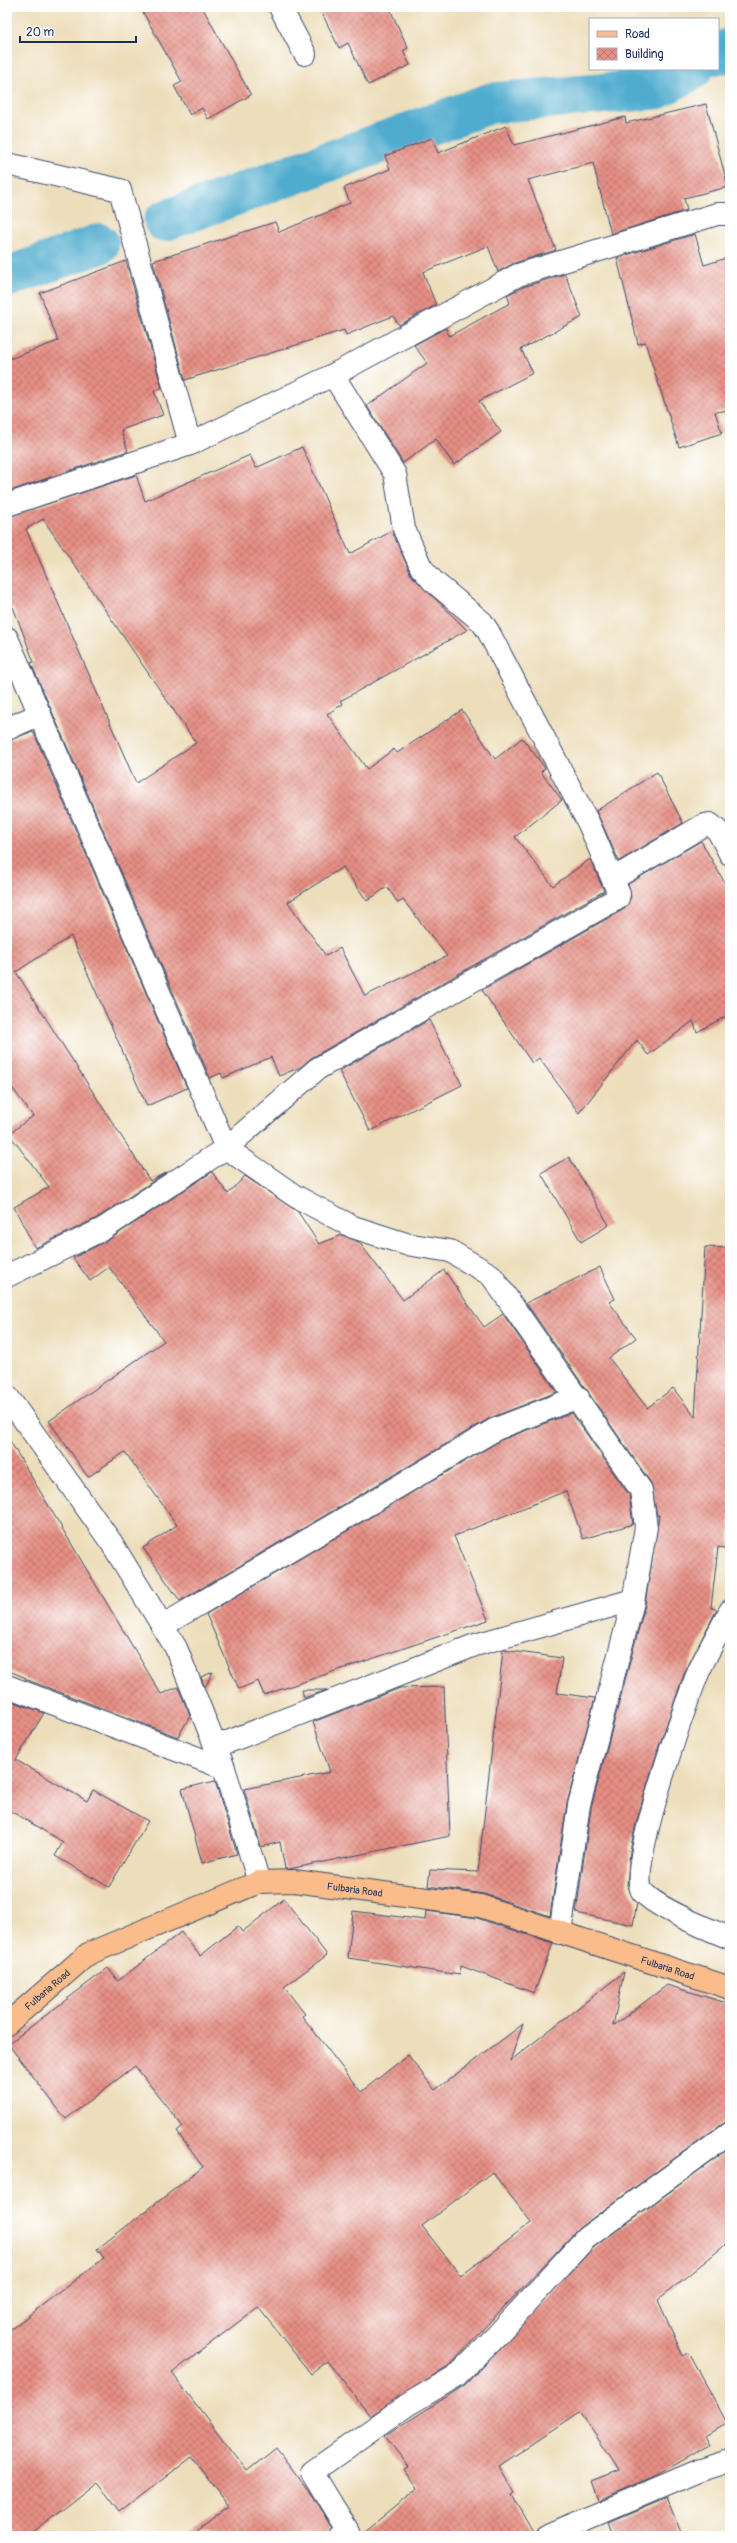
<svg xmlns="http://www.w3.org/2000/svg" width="737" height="2543" viewBox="0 0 737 2543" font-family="Pangolin,sans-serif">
<defs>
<pattern id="building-cross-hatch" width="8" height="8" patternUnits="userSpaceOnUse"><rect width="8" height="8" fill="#e68f84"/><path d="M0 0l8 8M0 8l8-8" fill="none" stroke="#ba756f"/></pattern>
</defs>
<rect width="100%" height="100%" fill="#fff"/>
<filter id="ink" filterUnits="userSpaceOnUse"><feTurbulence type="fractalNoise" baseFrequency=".025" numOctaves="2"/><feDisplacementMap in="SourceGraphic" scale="8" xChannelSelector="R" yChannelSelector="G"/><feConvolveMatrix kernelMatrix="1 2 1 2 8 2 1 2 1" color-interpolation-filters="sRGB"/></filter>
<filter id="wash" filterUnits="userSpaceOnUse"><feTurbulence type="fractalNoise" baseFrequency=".012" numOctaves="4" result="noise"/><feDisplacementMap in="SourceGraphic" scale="16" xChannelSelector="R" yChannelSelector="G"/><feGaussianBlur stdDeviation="0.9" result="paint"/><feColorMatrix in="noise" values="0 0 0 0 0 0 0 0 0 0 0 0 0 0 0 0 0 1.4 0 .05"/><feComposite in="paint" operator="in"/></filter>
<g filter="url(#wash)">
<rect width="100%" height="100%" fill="#eddebb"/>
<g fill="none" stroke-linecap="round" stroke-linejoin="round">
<g stroke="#50acce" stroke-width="41">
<path d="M718 55 730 48"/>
<path d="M164 221 491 103 657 89 693 69"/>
<path d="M7 277 99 244"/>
</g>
</g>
<g id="blocks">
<g fill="url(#building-cross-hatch)" fill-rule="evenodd">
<path d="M140 7H202L251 95 208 119 202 108 190 115 174 86 182 82Z"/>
<path d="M319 7H389L408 48 403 51 410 65 368 85 348 43 339 48Z"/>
<path d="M706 104 728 187 684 198 687 210 611 234 593 163 528 180 556 250 514 263 498 272 488 246 423 272 436 305 399 325 393 316 346 335 344 330 185 380 153 261 275 222 279 232 350 203 344 188 390 169 385 156 432 138 438 153 506 126 514 145 625 117 626 123Z"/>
<path d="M695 234 704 265 730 257V410L715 412 722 433 679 447 645 342 638 344 617 258Z"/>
<path d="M126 261 162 388 154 391 163 415 121 430 128 451 7 492V360L58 341 40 293Z"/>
<path d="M565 274 582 317 521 349 533 373 479 401 501 432 454 465 436 439 403 463 367 406 427 363 414 345 446 328 449 336 510 303 507 295 523 287Z"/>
<path d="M302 447 350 554 392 531 411 575 467 630 340 701 343 704 327 714 367 769 394 749 397 753 462 710 495 759 522 738 545 768 541 772 562 800 515 837 553 886 590 859 604 891 311 1058 301 1067 279 1076 271 1057 223 1078 221 1073 210 1078 31 663 34 662 13 607 7 609V517L136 475 145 501 250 455 256 468ZM43 519 196 743 136 783 26 529ZM343 867 367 901 387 887 398 903 403 900 447 956 365 996 340 948 326 956 288 902Z"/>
<path d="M33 731 187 1088 147 1106 71 936 16 972 150 1181 167 1172 97 1218 35 1248 14 1207 49 1187 9 1134 33 1116 7 1081V741Z"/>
<path d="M657 772 683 823 619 861 596 811Z"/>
<path d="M701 841 730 892V1014L697 1032 693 1021 648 1055 637 1040 579 1113 539 1058 532 1063 482 990 624 909 631 897 628 884Z"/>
<path d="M429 1020 462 1085 370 1131 339 1071Z"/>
<path d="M569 1157 609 1225 581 1242 541 1173Z"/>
<path d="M212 1172 228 1194 245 1176 298 1212 319 1244 342 1235 359 1242 403 1300 444 1270 484 1327 503 1314 557 1392 490 1418 180 1601 143 1548 177 1525 125 1452 88 1477 49 1421 164 1341 109 1267 90 1281 73 1258 110 1239Z"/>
<path d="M705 1247 730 1248V1549L718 1547 711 1608 717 1609 684 1674 658 1749 637 1819 630 1851 627 1885 637 1903 633 1925 576 1913 591 1808 645 1605 659 1515 657 1516 651 1483 526 1303 600 1267 615 1299 609 1302 636 1338 609 1358 647 1408 673 1388 695 1417Z"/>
<path d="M572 1413 629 1495 633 1524 583 1539 566 1491 454 1536 488 1620 264 1695 258 1681 239 1689 206 1614 501 1440Z"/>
<path d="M7 1436 161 1694 178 1687 190 1716 178 1737 25 1679 26 1678 7 1670Z"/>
<path d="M503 1650 562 1658 557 1693 595 1698 567 1803 550 1916 484 1894 428 1886 430 1870 478 1872Z"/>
<path d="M213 1672 205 1687 201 1677Z"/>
<path d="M444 1687 450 1836 289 1869H285L280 1842 261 1847 244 1789 330 1772 313 1722 400 1688Z"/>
<path d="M302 1690H327L304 1698Z"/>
<path d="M12 1701 44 1713 16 1760 87 1801 93 1790 148 1821 109 1887 55 1856 63 1842 7 1809V1711Z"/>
<path d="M215 1781 237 1854 202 1863 182 1789Z"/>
<path d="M284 1899 327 1955 284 1987 305 2014 302 2016 361 2092 408 2055 435 2090 523 2024 510 2061 624 1972 613 2026 667 1985 730 2004V2121L723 2123 579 2228 448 2366 370 2416 328 2361 311 2374 258 2307 172 2373 247 2471 276 2448 309 2491 332 2528 329 2536H189L229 2506 192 2457 120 2512 97 2482 27 2536H7V2332L104 2258 97 2249 203 2167 177 2132 183 2127 135 2066 66 2119 8 2044 108 1968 118 1981 181 1932 200 1956 238 1926 242 1932ZM492 2172 531 2222 461 2276 422 2226Z"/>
<path d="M353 1911 425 1920 426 1911 477 1918 553 1943 534 1993 461 1966 460 1975 348 1958Z"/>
<path d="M730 2148V2241L658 2300 683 2356 689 2353 727 2423 705 2436 710 2445 657 2475 598 2500 591 2481 619 2470 580 2412 499 2466 515 2493 512 2495 534 2533V2536H359L418 2488 404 2468 408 2466 385 2436 465 2385 594 2247Z"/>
<path d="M667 2498 682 2536H613L608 2523Z"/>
</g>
</g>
</g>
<g filter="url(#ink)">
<use href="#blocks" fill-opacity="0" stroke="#3a496c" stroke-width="1"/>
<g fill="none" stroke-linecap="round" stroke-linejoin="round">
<g stroke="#3a496c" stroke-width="24">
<g id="minor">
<path d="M280 7 305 54"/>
<path d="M7 164 120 190 190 444"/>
<path d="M333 375 395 474 404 529 421 567 433 581 482 622 488 631 589 824 619 894 618 898 317 1069 226 1148 295 1196 353 1227 406 1244 450 1251 491 1275 641 1490 646 1527 633 1602 579 1805 560 1933"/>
<path d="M7 505 190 444 333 375 518 275 717 214H730"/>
<path d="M7 638 226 1148 103 1229 7 1276"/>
<path d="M7 729 40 714"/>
<path d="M613 879 702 826 710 824 718 831 730 854"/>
<path d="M7 1396 111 1542 176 1648 224 1768 259 1882"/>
<path d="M730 1611C719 1633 705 1655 696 1678 684 1709 627 1869 642 1891 654 1907 710 1930 730 1938"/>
<path d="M162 1626 496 1429 578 1397"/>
<path d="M7 1686 224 1768"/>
<path d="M215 1747 475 1645 633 1600"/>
<path d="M341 2536 348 2531 312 2472 407 2405 456 2376 497 2335 586 2238 730 2133"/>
<path d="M546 2536 698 2471 730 2461"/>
</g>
</g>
<g stroke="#3a496c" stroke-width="24">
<g id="major">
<path id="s1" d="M7 2024 88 1954 259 1882 294 1881 480 1906 730 1988"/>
</g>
</g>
<use href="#minor" stroke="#fff" stroke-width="22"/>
<use href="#major" stroke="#f9bc8a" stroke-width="22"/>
</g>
</g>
<g text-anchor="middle" stroke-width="3.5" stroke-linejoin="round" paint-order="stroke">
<g font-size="10" fill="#1b2f5e" stroke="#fff">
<text dy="4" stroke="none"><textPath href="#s1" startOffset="389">Fulbaria Road</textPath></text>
<text dy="4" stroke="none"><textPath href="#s1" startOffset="713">Fulbaria Road</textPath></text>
<text dy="4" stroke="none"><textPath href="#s1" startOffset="53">Fulbaria Road</textPath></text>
</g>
</g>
<rect width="737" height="2543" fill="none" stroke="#fff" stroke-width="24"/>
<rect x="589" y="18" width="130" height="52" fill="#ffffff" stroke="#a4acbf"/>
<rect x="597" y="31" width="20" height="6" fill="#f9bc8a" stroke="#a4acbf"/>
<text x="625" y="38" font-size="12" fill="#1b2f5e">Road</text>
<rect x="597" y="48" width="20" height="12" fill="url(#building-cross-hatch)" stroke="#a4acbf"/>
<text x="625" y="58" font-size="12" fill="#1b2f5e">Building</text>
<path d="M20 36v6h116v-6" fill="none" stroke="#1b2f5e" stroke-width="2"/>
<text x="26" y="36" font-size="12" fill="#1b2f5e" stroke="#ffffff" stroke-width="3" paint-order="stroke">20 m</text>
</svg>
